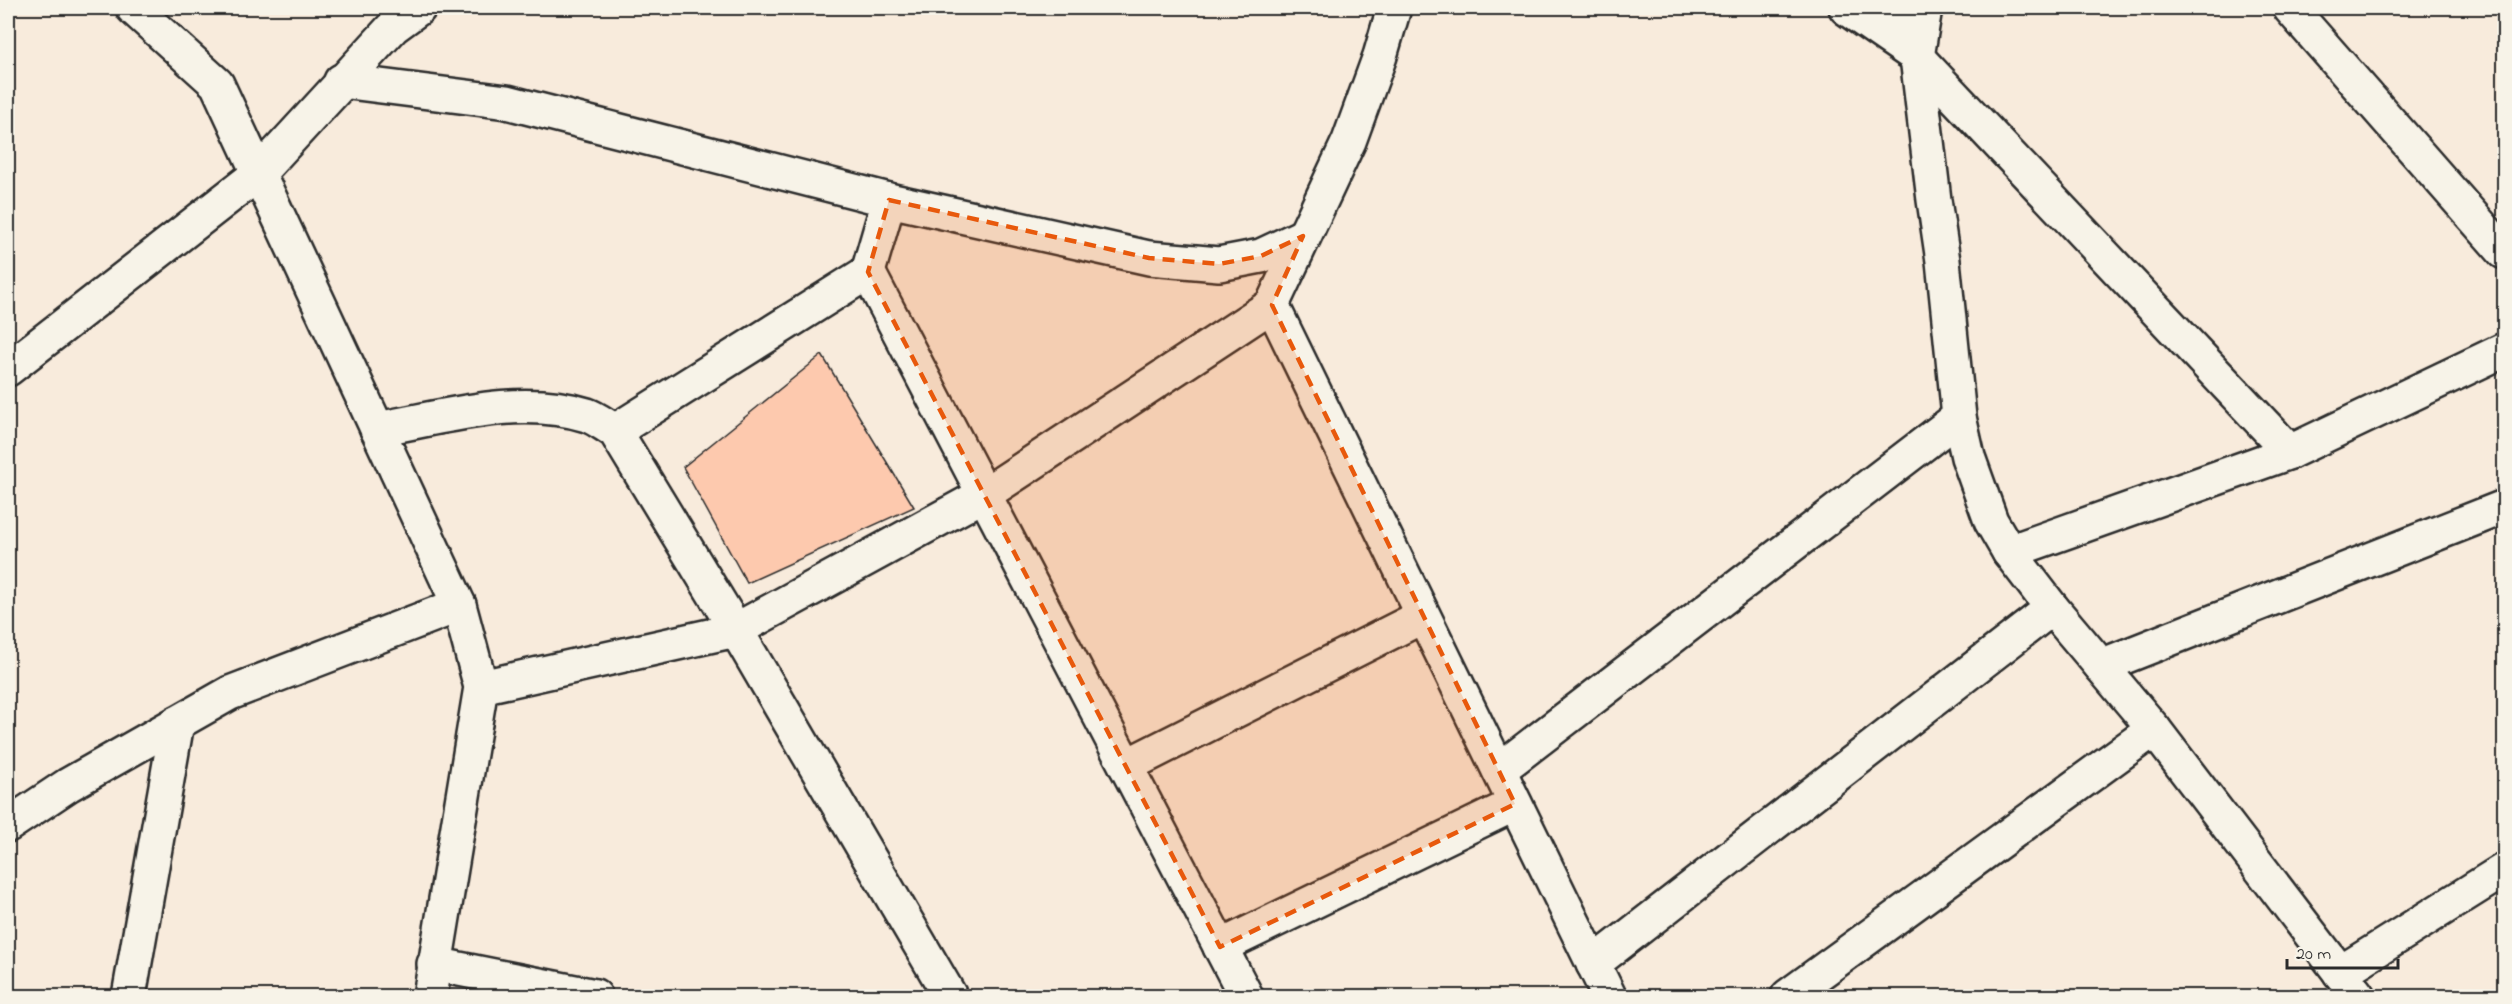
<svg xmlns="http://www.w3.org/2000/svg" width="2512" height="1004" viewBox="0 0 2512 1004" font-family="'Indie Flower',sans-serif">
<rect width="100%" height="100%" fill="#f8ebdc"/>
<filter id="ink" filterUnits="userSpaceOnUse"><feTurbulence type="fractalNoise" baseFrequency=".0167" numOctaves="2"/><feDisplacementMap in="SourceGraphic" scale="12" xChannelSelector="R" yChannelSelector="G"/><feConvolveMatrix kernelMatrix="1 2 1 2 8 2 1 2 1" color-interpolation-filters="sRGB"/></filter>
<g filter="url(#ink)">
<path fill="#fdc9ae" stroke="#2b2b2b" stroke-width="1.5" d="M822 355 914 507 747 583 683 467Z"/>
<g fill="none" stroke-linecap="round" stroke-linejoin="round">
<g stroke="#2b2b2b" stroke-width="38">
<g id="minor">
<path d="M133 8 217 84 459 605 481 687 430 996"/>
<path d="M1846 8 1917 57 2290 452"/>
<path d="M2290 8 2504 252"/>
<path d="M341 81 507 102 889 200 1149 258 1219 264 1261 256 1303 236"/>
<path d="M868 272 1246 996"/>
<path d="M1272 305 1609 996"/>
<path d="M8 369 258 174 393 27 419 8"/>
<path d="M377 429C445 417 519 394 587 415 596 418 606 426 615 431L736 630 950 996"/>
<path d="M615 431 868 272 889 200"/>
<path d="M2009 552 2290 452 2504 350"/>
<path d="M2101 666 2504 507"/>
<path d="M481 687 736 630 985 494 1272 305 1349 141 1380 56 1394 8"/>
<path d="M1126 766 1423 616"/>
<path d="M1499 770 1959 417"/>
<path d="M8 825 68 785 230 693 459 605"/>
<path d="M1220 947 1515 804"/>
<path d="M434 964 595 996"/>
<path d="M1593 964 2052 608"/>
<path d="M2340 973 2504 870"/>
<path d="M129 996 177 723"/>
<path d="M1788 996 2154 729"/>
</g>
</g>
<g stroke="#2b2b2b" stroke-width="38">
<path id="tertiary" d="M1917 57 1934 200 1943 261 1959 417 1968 457 1991 521 2009 552 2052 608 2154 729 2358 996"/>
</g>
<g stroke="#2b2b2b" stroke-width="38">
<g id="secondary">
<path d="M1895 8 1917 57"/>
<path d="M1917 57 1925 8"/>
</g>
</g>
<use href="#minor" stroke="#f7f3e8" stroke-width="33"/>
<use href="#tertiary" stroke="#f7f3e8" stroke-width="33"/>
<use href="#secondary" stroke="#f7f3e8" stroke-width="33"/>
</g>
</g>
<path fill="#e8590c" fill-opacity="0.2" stroke="#e8590c" stroke-width="4.5" stroke-dasharray="12 8" stroke-linejoin="round" d="M889 200 1149 258 1219 264 1261 256 1303 236 1272 305 1515 804 1220 947 868 272Z"/>
<rect width="2512" height="1004" fill="none" stroke="#f7f3e8" stroke-width="30"/>
<rect x="15" y="15" width="2482" height="974" fill="none" stroke="#2b2b2b" stroke-width="2" filter="url(#ink)"/>
<path d="M2287 959v9h111v-9" fill="none" stroke="#2b2b2b" stroke-width="3"/>
<text x="2296" y="959" font-size="18" fill="#2b2b2b" stroke="#f7f3e8" stroke-width="4.5" paint-order="stroke">20 m</text>
</svg>
